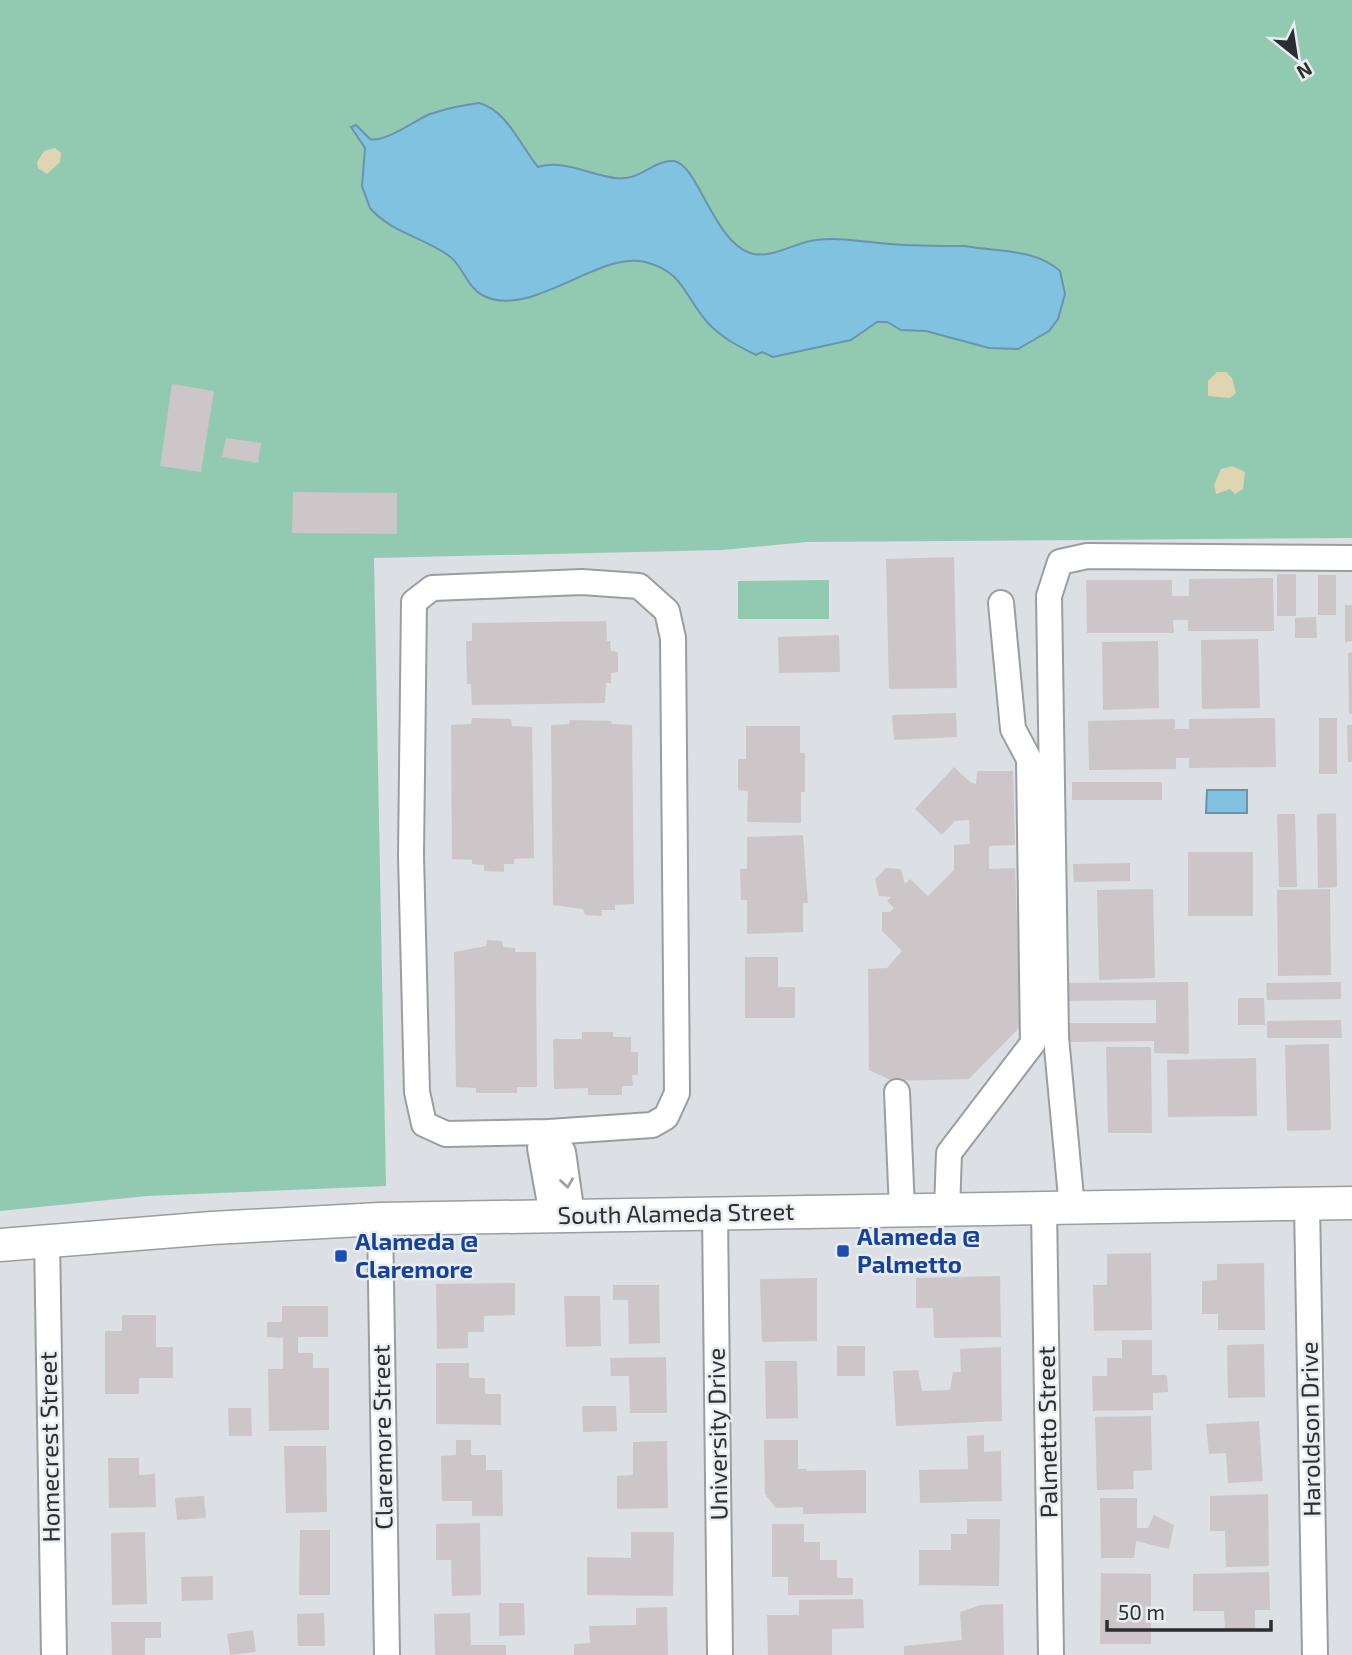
<svg xmlns="http://www.w3.org/2000/svg" width="1352" height="1655" viewBox="0 0 1352 1655" font-family="'Exo 2',sans-serif">
<rect width="100%" height="100%" fill="#dcdfe4"/>
<g fill="#91cab0">
<path d="M0 0H1352V538L807 542 722 550 374 558 386 1186 147 1196 0 1211Z"/>
<path d="M829 580V619H738V581Z"/>
</g>
<g fill="#dfd5b1">
<path d="M55 148 61 153 60 162 47 174 38 168 37 162 44 151Z"/>
<path d="M1217 372H1226L1232 378 1236 393 1230 398 1208 396V381Z"/>
<path d="M1232 466 1245 472 1243 489 1235 494 1230 489 1216 494 1214 485 1221 469Z"/>
</g>
<g fill="#82c2e1" stroke="#6895ac" stroke-width="2">
<path d="M479 103C507 110 521 147 538 167 563 159 589 175 615 178 640 182 654 159 674 161 698 165 713 240 750 253 770 260 796 242 816 240 841 237 866 242 890 244 915 246 940 246 965 246 997 252 1034 248 1060 271L1065 294 1058 319 1049 331 1018 349 989 348 926 331 901 330 887 322H877L851 340 773 357 762 352 756 355C738 346 722 338 708 323 684 297 685 272 645 262 599 250 530 321 482 295 466 286 463 265 448 255 424 238 389 231 370 208L362 186 365 148 351 127 356 125 370 139C384 143 414 121 430 114 445 109 463 105 479 103Z"/>
<path d="M1207 790H1247V813H1206Z"/>
</g>
<g fill="#ccc6c8">
<path d="M172 384 214 391 201 472 160 466Z"/>
<path d="M226 438 261 443 258 463 222 457Z"/>
<path d="M293 492 397 493V534L292 533Z"/>
<path d="M954 557 957 688 889 689 886 559Z"/>
<rect x="1277" y="574" width="19" height="42"/>
<rect x="1318" y="575" width="18" height="40"/>
<path d="M1273 578 1274 631H1188V620H1173L1174 633H1087L1086 580H1172V596H1189V579Z"/>
<path d="M1345 605H1352V641L1345 642Z"/>
<path d="M1316 617 1317 638H1295V618Z"/>
<path d="M606 621 607 641H610L611 651 618 652V672L611 673V683H606L605 703 472 705 471 684H467L466 641H472V623Z"/>
<path d="M839 635 840 672 779 673 778 637Z"/>
<path d="M1258 639 1260 708 1202 709 1201 640Z"/>
<path d="M1158 641 1159 708 1103 710 1102 642Z"/>
<path d="M1352 652V714H1349L1348 653Z"/>
<path d="M956 713 957 737 894 740 892 715Z"/>
<path d="M472 718 511 719 512 726 532 727 534 858 514 859V864H504V872L484 871V865L472 864V860L452 859 451 725 471 724Z"/>
<path d="M1275 718 1276 767 1189 768V758H1176V769L1089 770 1088 721 1175 719V729H1189V719Z"/>
<rect x="1319" y="718" width="18" height="56"/>
<path d="M570 720 611 721 612 724 632 725 634 904 615 905V910H602V916L585 915 583 909 553 905 551 725 569 724Z"/>
<path d="M1347 725H1352V762H1348Z"/>
<path d="M746 726H800V753H805V792H801V823L747 822 748 791 738 790V759H746Z"/>
<path d="M954 767 970 782 976 784 977 771H1013L1015 845 989 846V869L1015 868 1021 1026 969 1079 893 1081 869 1070 868 969 887 968 902 951 882 931V912H890L894 908 887 901 891 897 879 896 875 879 886 868 901 869 905 884 910 879 928 896 954 870V845L970 844 969 820 955 821 942 835 915 809Z"/>
<rect x="1072" y="782" width="90" height="18"/>
<path d="M1336 813 1337 887 1318 888 1317 814Z"/>
<path d="M1277 814H1295L1297 887H1279Z"/>
<path d="M803 835 808 903H803V932L747 934V900H741L740 869H747V837Z"/>
<rect x="1188" y="852" width="65" height="64"/>
<path d="M1130 863V881L1074 882 1073 864Z"/>
<path d="M1153 889 1155 978 1099 980 1097 890Z"/>
<path d="M1330 889 1331 975 1278 976 1277 890Z"/>
<path d="M487 940 502 941 503 947 515 948V952H536L537 1087H517V1093H476V1088L456 1087 454 952 486 946Z"/>
<path d="M745 957H778V987H795V1018H745Z"/>
<path d="M1188 982 1189 1054 1154 1053V1041L1069 1042V1023H1156V1000L1068 1001 1067 983Z"/>
<path d="M1341 982V999L1267 1000 1266 983Z"/>
<path d="M1238 998H1264L1265 1025H1238Z"/>
<path d="M1341 1020 1342 1038H1267V1021Z"/>
<path d="M582 1032H613V1037H631V1052H638V1075H632L633 1086H622V1095H588V1088L554 1089 553 1039H582Z"/>
<path d="M1329 1044 1331 1130 1287 1131 1285 1045Z"/>
<path d="M1106 1047H1151L1152 1133H1108Z"/>
<path d="M1256 1058 1257 1116 1168 1117 1167 1060Z"/>
<path d="M1151 1253 1152 1330 1094 1331 1093 1285H1107V1254Z"/>
<path d="M1264 1263 1265 1330H1218V1314H1202V1281L1217 1280V1264Z"/>
<path d="M1000 1276 1001 1337 934 1338 933 1308H916V1278Z"/>
<path d="M817 1278V1341L762 1342 760 1279Z"/>
<path d="M515 1283V1315L484 1316V1332H468V1348L437 1349 436 1284Z"/>
<path d="M613 1285H659L660 1343 629 1344 628 1300H613Z"/>
<path d="M564 1296H600L601 1346 566 1347Z"/>
<path d="M282 1306H328V1337H298V1353H313V1368H329V1430L269 1431 268 1369H283V1338L267 1337V1322H282Z"/>
<path d="M122 1315H156V1347H173V1378H139V1394H105V1331H122Z"/>
<path d="M1122 1340H1152V1375H1167L1168 1392 1153 1393V1410L1093 1411 1092 1376H1107V1358H1122Z"/>
<path d="M1264 1344 1265 1397 1228 1398 1227 1345Z"/>
<rect x="837" y="1346" width="28" height="30"/>
<path d="M1001 1347 1002 1421 896 1426 893 1371 918 1370 922 1391 950 1390 953 1372H961L960 1349Z"/>
<path d="M666 1357 667 1413H630L629 1376H611L610 1358Z"/>
<path d="M765 1361H797L798 1418 766 1419Z"/>
<path d="M436 1363H469V1378H485V1394H501V1425L436 1424Z"/>
<path d="M582 1406H616L617 1431 583 1432Z"/>
<path d="M228 1408H251L252 1436H229Z"/>
<path d="M1151 1416 1152 1470 1133 1471 1134 1489 1097 1490 1095 1417Z"/>
<path d="M1259 1421 1263 1481 1228 1483 1226 1453 1209 1454 1206 1424Z"/>
<path d="M984 1435V1452L1001 1451 1002 1501 920 1503 919 1470 968 1469 967 1436Z"/>
<path d="M456 1440H471V1455H486V1470H502L503 1516H472V1501H442L441 1456 456 1455Z"/>
<path d="M764 1440H798V1469H807V1471L866 1470V1513L803 1514V1507L776 1508 765 1494Z"/>
<path d="M667 1441 668 1508 617 1509V1476L633 1475V1442Z"/>
<path d="M284 1446H326L327 1512 286 1513Z"/>
<path d="M108 1458H139V1475L155 1474 156 1507 109 1508Z"/>
<path d="M1268 1494 1269 1566 1226 1567 1225 1531H1210V1496Z"/>
<path d="M204 1496 206 1518 177 1520 175 1498Z"/>
<path d="M1100 1498H1137V1528H1148L1154 1515 1174 1525 1169 1549 1136 1541 1134 1558H1101Z"/>
<path d="M967 1519H1000L999 1586 919 1585V1550H951V1534H967Z"/>
<path d="M480 1523 481 1595 452 1596 451 1560H436V1524Z"/>
<path d="M772 1524H804V1542H820V1560H837V1578H853V1595H788V1577H772Z"/>
<path d="M300 1530H330V1595H299Z"/>
<path d="M145 1532 147 1604 112 1605 111 1533Z"/>
<path d="M631 1532H674L673 1596 587 1595V1557L631 1558Z"/>
<path d="M1269 1572 1270 1610H1255V1629H1225L1224 1611H1193V1574Z"/>
<path d="M1101 1573 1151 1574V1644H1100Z"/>
<path d="M213 1576V1600L182 1601 181 1577Z"/>
<path d="M863 1599 864 1628 832 1629V1655H768L767 1615H799V1600Z"/>
<path d="M499 1603H524L525 1635 499 1636Z"/>
<path d="M1003 1604 1004 1655H904V1646L962 1640 960 1612 980 1605Z"/>
<path d="M667 1607 668 1655H574V1644L590 1643 589 1626 636 1625V1608Z"/>
<path d="M324 1613 325 1646H298L297 1614Z"/>
<path d="M470 1613 471 1645H506V1655H435L434 1614Z"/>
<path d="M111 1622H161V1638H145V1655H112Z"/>
<path d="M253 1630 256 1652 230 1655 227 1634Z"/>
</g>
<g fill="none" stroke-linecap="round" stroke-linejoin="round">
<g stroke="#9a9da1" stroke-width="28">
<g id="minor">
<path d="M582 582 639 586 667 611 673 638 677 1093 666 1117 652 1125 549 1132 446 1134 424 1124 417 1092 411 856 414 602 432 588Z"/>
<path d="M897 1092 902 1210"/>
<path d="M1307 1204 1315 1655"/>
<path d="M1044 1208 1051 1655"/>
<path d="M1072 1208 1056 1037 1049 596 1060 562 1087 556 1352 558"/>
<path d="M947 1209 949 1153 1033 1043 1029 759 1013 729 1001 603"/>
<path d="M715 1213 720 1655"/>
<path d="M552 1215 540 1148 549 1132 563 1152 572 1215"/>
<path d="M380 1219 387 1655"/>
<path d="M47 1240 54 1655"/>
</g>
</g>
<g stroke="#9a9da1" stroke-width="35">
<path id="major" d="M0 1245 212 1228 380 1219 1352 1203"/>
</g>
<use href="#minor" stroke="#fff" stroke-width="24"/>
<use href="#major" stroke="#fff" stroke-width="32"/>
</g>
<defs><path id="oneway-chevron" d="M-2-3.5L2.5 0L-2 3.5" fill="none" stroke-width="1.6" stroke-linecap="round" stroke-linejoin="round" transform="scale(1.75)"/></defs>
<use stroke="#a0a0a1" href="#oneway-chevron" transform="translate(567 1183) rotate(82)"/>
<g fill="#1a4fb4" stroke="#e9ecf1" stroke-width="2.5">
<rect x="836" y="1244" width="14" height="14" rx="3.5"/>
<rect x="334" y="1249" width="14" height="14" rx="3.5"/>
</g>
<g text-anchor="middle" stroke-width="5" stroke-linejoin="round" paint-order="stroke">
<g font-size="24" fill="#2c2d2f" stroke="#e9ecf1">
<text transform="translate(676 1214) rotate(-1)" y="8">South Alameda Street</text>
<text transform="translate(1311 1429) rotate(-91)" y="8">Haroldson Drive</text>
<text transform="translate(1048 1432) rotate(-91)" y="8">Palmetto Street</text>
<text transform="translate(718 1434) rotate(-91)" y="8">University Drive</text>
<text transform="translate(383 1437) rotate(-91)" y="8">Claremore Street</text>
<text transform="translate(50 1447) rotate(-91)" y="8">Homecrest Street</text>
</g>
<g font-size="24" font-weight="bold" fill="#164399" stroke="#e9ecf1" text-anchor="start">
<text x="857" y="1245">Alameda @<tspan x="857" dy="28">Palmetto</tspan></text>
<text x="355" y="1250">Alameda @<tspan x="355" dy="28">Claremore</tspan></text>
</g>
</g>
<g transform="translate(1296 56) rotate(150)" stroke="#e9ecf1" stroke-width="5" paint-order="stroke">
<path d="M0-5L12 26L0 18L-12 26Z" fill="#2c2d2f"/>
<text y="-10" font-size="19" font-weight="bold" text-anchor="middle" fill="#2c2d2f">N</text>
</g>
<path d="M1107 1620v10h164v-10" fill="none" stroke="#2c2d2f" stroke-width="3.5"/>
<text x="1118" y="1620" font-size="21" fill="#2c2d2f" stroke="#e9ecf1" stroke-width="5" paint-order="stroke">50 m</text>
</svg>
